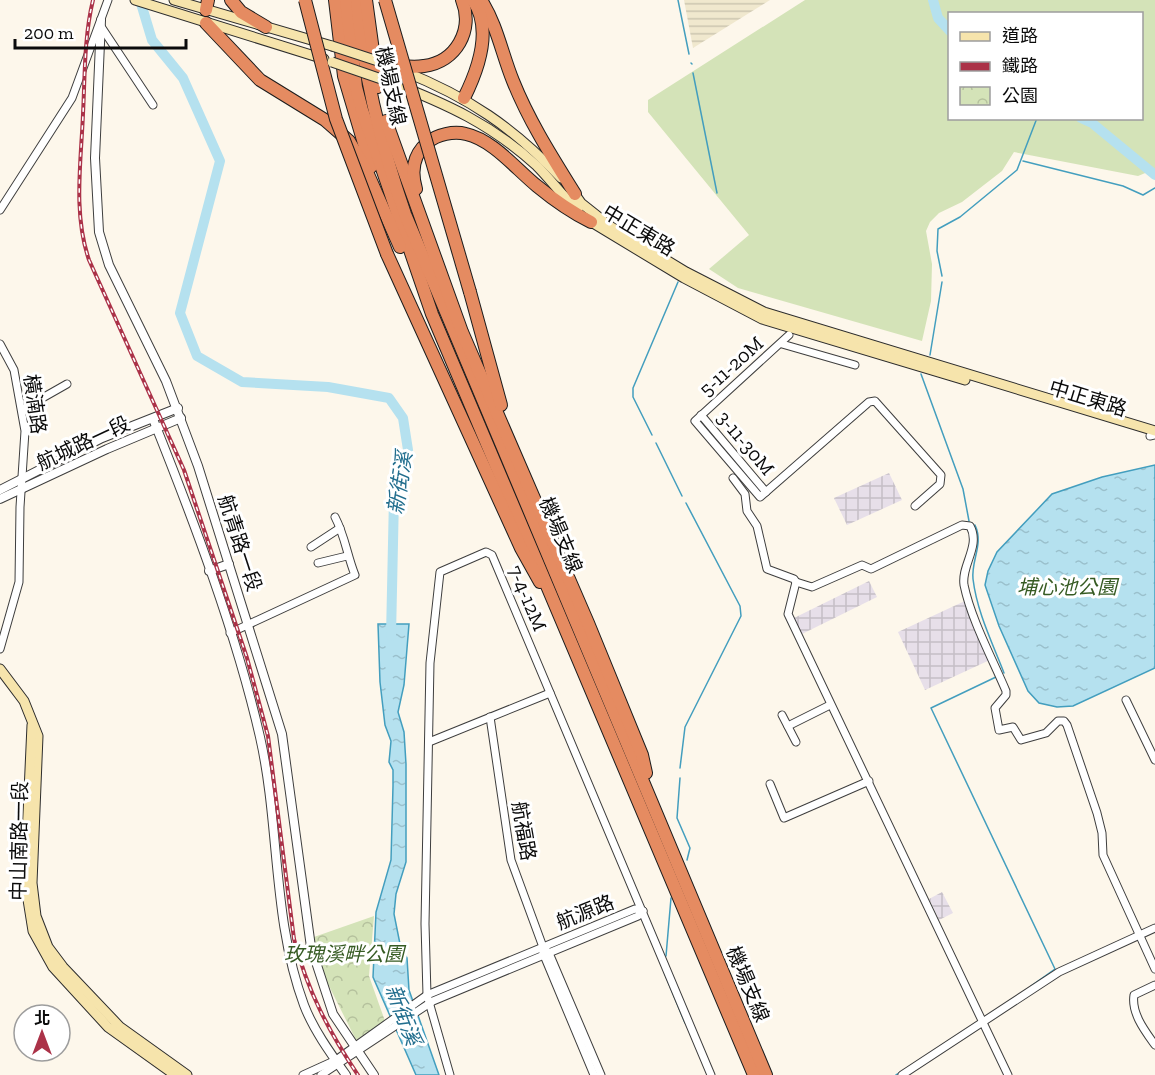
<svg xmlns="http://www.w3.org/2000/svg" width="1155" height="1075" viewBox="0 0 1155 1075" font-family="'Zilla Slab','Noto Sans TC',serif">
<defs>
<pattern id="industrial-grid" width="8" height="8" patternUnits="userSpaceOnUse" patternTransform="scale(1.5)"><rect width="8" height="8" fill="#e7dfe9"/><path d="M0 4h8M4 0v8" fill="none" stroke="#c5bec6"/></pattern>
<pattern id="farmland-rules" width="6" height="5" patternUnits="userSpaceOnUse" patternTransform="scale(1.5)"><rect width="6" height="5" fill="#f0e8ce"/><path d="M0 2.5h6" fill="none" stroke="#ccc6b0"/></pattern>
<pattern id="park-crowns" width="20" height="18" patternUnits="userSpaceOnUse" patternTransform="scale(1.5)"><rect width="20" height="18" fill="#d4e3b8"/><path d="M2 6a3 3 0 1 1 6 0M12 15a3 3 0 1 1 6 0" fill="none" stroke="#b5c19d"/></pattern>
<pattern id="water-ripples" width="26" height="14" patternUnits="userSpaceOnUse" patternTransform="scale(1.5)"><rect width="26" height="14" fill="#b5e1ef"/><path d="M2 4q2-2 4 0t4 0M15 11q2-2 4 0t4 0" fill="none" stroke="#9ac0cc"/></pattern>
</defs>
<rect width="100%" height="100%" fill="#fdf7eb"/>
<g fill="url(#industrial-grid)">
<path d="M889 473 902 500 847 525 834 498Z"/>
<path d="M869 581 877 597 802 634 794 618Z"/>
<path d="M967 600 992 659 925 690 898 632Z"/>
<path d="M942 892 953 913 939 920 929 899Z"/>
</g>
<path fill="url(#farmland-rules)" d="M684 0H770L693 48Z"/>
<path fill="#d4e3b8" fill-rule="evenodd" d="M805 0H1155V169L1138 176 1014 152 1002 171 962 202 939 213 930 222 926 231 932 264 931 301 922 341 738 288 709 269 749 235 648 112V100ZM950 14H1142V118H950Z"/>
<path fill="url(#park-crowns)" d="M374 916 369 976 385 1021 356 1040 324 976 314 937Z"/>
<g fill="url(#water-ripples)" stroke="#439ebe" stroke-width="1.5">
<path d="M1155 465V668L1073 706 1057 707 1039 703 1028 691 999 626 985 585 988 571 997 552 1052 494 1102 477Z"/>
<path d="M378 624H409L404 685 398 712 404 732 406 764V862L396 894 394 914 400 944 407 958 409 990 439 1075H416L373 977 376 912 391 860 393 786V770L389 762 391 741 385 725 380 682Z"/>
</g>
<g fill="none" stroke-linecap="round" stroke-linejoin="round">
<g stroke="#439ebe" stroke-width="1.5">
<path d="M678 0 689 54"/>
<path d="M691 63 692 64"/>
<path d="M693 73 717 193"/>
<path d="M1023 161 1123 186 1143 195 1155 188"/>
<path d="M942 276 937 251 938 229 960 217 1017 170 1037 118"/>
<path d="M930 355 942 282"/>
<path d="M921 374 963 489 969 521"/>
<path d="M652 435 633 397V388L678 282"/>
<path d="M656 443 682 496"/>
<path d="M975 525C984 544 971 560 973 579 977 612 992 642 1004 673"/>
<path d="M996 677 931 708 1055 969 1031 986"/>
<path d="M680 768 685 727 741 616 740 606 686 503"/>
<path d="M680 778 677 818 690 848 687 860"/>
<path d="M666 956 671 898"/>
<path d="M664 972 685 1023"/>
<path d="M896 1075 901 1072"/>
</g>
<g stroke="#b5e1ef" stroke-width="10">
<path d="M140 0 152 40 183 78 220 161 180 313 197 356 242 382 328 387 389 398 403 418 408 450 394 497 391 636"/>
<path d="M933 0 938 18 950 31"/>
<path d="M1081 118 1092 123 1155 175"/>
</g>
<g stroke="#3e3e3e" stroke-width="9">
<g id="minor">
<path d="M100 25 153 105"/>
<path d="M0 210 72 98 108 0"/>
<path d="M789 335 695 421 760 497 869 402 875 401 941 475 940 484 915 506"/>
<path d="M0 344 14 370 25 431 20 507 19 582 0 649"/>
<path d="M782 344 855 365"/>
<path d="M23 409 67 384"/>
<path d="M701 415 766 492"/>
<path d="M1150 436 1155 435"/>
<path d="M733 478 745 494 747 511 757 526 767 569 794 579 796 582 788 614 1008 1075"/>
<path d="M311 547 340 528"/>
<path d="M318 563 347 556"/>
<path d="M796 582 812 587 862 565 871 569 962 525 970 526C981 546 961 565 964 585 971 619 992 658 1006 691V695L995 708 999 730 1013 727 1021 740 1046 733 1058 721H1064L1067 725 1097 813 1102 833 1103 855 1155 969"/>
<path d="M230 633 355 575C347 555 345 536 335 517"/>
<path d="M1126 700 1155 760"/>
<path d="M782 715 796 742"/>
<path d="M490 717 511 860 543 947 549 953 601 1075"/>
<path d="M788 726 830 705"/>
<path d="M429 742 550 693"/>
<path d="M770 784 784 818 869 781"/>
<path d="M543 953 594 1075"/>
<path d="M1155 985 1134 995C1131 1013 1145 1031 1155 1045"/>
<path d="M303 1075 336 1060 427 995 635 909 643 911"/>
<path d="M321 1075 433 1001 638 916 643 911"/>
<path d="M450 1075 427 995 425 924 430 663 440 572 486 552 492 555 711 1075"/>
<path d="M902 1075 1059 972 1155 928"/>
</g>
</g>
<g stroke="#3e3e3e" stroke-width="10">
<g id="tertiary">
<path d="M101 20 95 158 99 232 109 265 166 381 198 466 282 734 311 947 333 1014 374 1075"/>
<path d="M153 419C193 519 236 632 260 737 280 825 272 919 304 1005 313 1029 331 1054 346 1075"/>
<path d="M0 490 102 438 178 408"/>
<path d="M0 499 107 449 181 418"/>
<path d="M209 571 229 564"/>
</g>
</g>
<g stroke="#2d2d2d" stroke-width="11">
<g id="secondary">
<path d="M135 0 324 59"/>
<path d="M174 0 332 46"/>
<path d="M403 71C468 97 513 127 561 178"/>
<path d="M390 82C447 104 491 124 537 166 551 180 563 197 578 210"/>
<path d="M572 190 581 203 610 226 686 272 764 312 1155 431"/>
<path d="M588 220 684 278 762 319 965 380"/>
<path d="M0 669 24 701 38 736 32 883 36 916 48 947 63 967 120 1027 187 1075"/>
<path d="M32 725 25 881 33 931 53 967 108 1027 175 1075"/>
</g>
</g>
<g stroke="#1c1c1c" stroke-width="14">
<g id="motorway">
<path d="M231 0 241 12 266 27"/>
<path d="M335 0 344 76 371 167"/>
<path d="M346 0 356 87 362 110 432 314 754 1075"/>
<path d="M357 0C363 73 381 145 405 214L766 1075"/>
<path d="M366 0 378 87"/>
<path d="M481 0C497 25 502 54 513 81 529 121 552 157 575 194"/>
<path d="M206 10 208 0"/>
<path d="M206 23 260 80 325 120 349 141 367 172 400 247"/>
<path d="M387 64C399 66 412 68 424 66 456 62 474 30 462 0"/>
<path d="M464 98C478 70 493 29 473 0"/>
<path d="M386 121 462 332 588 623 642 755 646 773"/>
<path d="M416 189C411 172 413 155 427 143 437 134 454 131 466 134 493 140 516 169 537 186 554 200 571 212 591 222"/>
<path d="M387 254 521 548 540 582"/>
<path d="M470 292 501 405"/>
</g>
</g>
<use href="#minor" stroke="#fff" stroke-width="7"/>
<use href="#tertiary" stroke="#fff" stroke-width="8"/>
<use href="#secondary" stroke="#f6e4ac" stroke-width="9"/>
<use href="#motorway" stroke="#e58b61" stroke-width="12"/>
<g stroke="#ab3248" stroke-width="4">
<path id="rail" d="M93 0C84 37 85 76 83 114 81 163 73 213 89 260L184 470 247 658 268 736 294 939C307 990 329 1032 358 1075"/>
</g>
<use href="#rail" stroke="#fff" stroke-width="1.5" stroke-dasharray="4.5" stroke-linecap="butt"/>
<g stroke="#2d2d2d" stroke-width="11" stroke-linecap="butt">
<g id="secondary-bridge">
<path d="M332 46 387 64"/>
<path d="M332 62 390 82"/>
</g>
</g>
<g stroke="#1c1c1c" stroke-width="14" stroke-linecap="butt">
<g id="motorway-bridge">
<path d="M305 0 336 119 387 254"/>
<path d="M385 0 470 292"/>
</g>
</g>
<use href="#secondary-bridge" stroke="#f6e4ac" stroke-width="9"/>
<use href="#motorway-bridge" stroke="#e58b61" stroke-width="12"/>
</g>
<g text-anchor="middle" stroke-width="6" stroke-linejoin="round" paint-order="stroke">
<g font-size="20" fill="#0b0b0b" stroke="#fff">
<text transform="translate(391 86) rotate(78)" y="7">機場支線</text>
<text transform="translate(639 230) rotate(31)" y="7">中正東路</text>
<text transform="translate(731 366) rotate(-42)" y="7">5-11-20M</text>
<text transform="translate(1088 398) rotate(17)" y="7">中正東路</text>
<text transform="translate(35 404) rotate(82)" y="7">橫湳路</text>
<text transform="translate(83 443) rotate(-25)" y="7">航城路一段</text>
<text transform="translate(746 443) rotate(50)" y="7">3-11-30M</text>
<text transform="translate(561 535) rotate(67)" y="7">機場支線</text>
<text transform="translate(240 543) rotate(72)" y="7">航青路一段</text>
<text transform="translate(528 598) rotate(67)" y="7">7-4-12M</text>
<text transform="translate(524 831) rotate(80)" y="7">航福路</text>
<text transform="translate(19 841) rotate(-89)" y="7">中山南路一段</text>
<text transform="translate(585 912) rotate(-22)" y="7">航源路</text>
<text transform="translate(748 984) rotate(67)" y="7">機場支線</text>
</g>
<g font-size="20" font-style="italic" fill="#365b23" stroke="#fff">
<text x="1067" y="594">埔心池公園</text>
<text x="344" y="961">玫瑰溪畔公園</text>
</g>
<g font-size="21" font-style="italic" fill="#226e8e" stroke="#fff">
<text transform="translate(400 483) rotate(-81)" y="7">新街溪</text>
<text transform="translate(403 1015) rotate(69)" y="7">新街溪</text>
</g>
</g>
<rect x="948" y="12" width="195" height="108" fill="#ffffff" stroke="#9d9d9d" stroke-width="1.5"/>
<rect x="960" y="32" width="30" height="9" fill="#f6e4ac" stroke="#9d9d9d" stroke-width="1.5"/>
<text x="1002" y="42" font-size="18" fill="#0b0b0b">道路</text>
<rect x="960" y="62" width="30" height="9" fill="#ab3248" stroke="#9d9d9d" stroke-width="1.5"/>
<text x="1002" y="72" font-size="18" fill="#0b0b0b">鐵路</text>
<rect x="960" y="87" width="30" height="18" fill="url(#park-crowns)" stroke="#9d9d9d" stroke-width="1.5"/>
<text x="1002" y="102" font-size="18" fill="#0b0b0b">公園</text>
<g transform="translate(42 1033)"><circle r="28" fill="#ffffff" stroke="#9d9d9d" stroke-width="1.5"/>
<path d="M0-4.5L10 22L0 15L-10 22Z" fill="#ab3248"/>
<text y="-9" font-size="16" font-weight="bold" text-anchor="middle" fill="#0b0b0b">北</text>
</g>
<path d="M15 39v9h171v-9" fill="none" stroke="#0b0b0b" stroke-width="3"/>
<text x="24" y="39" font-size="18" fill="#0b0b0b" stroke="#ffffff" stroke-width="4.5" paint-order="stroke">200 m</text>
</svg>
